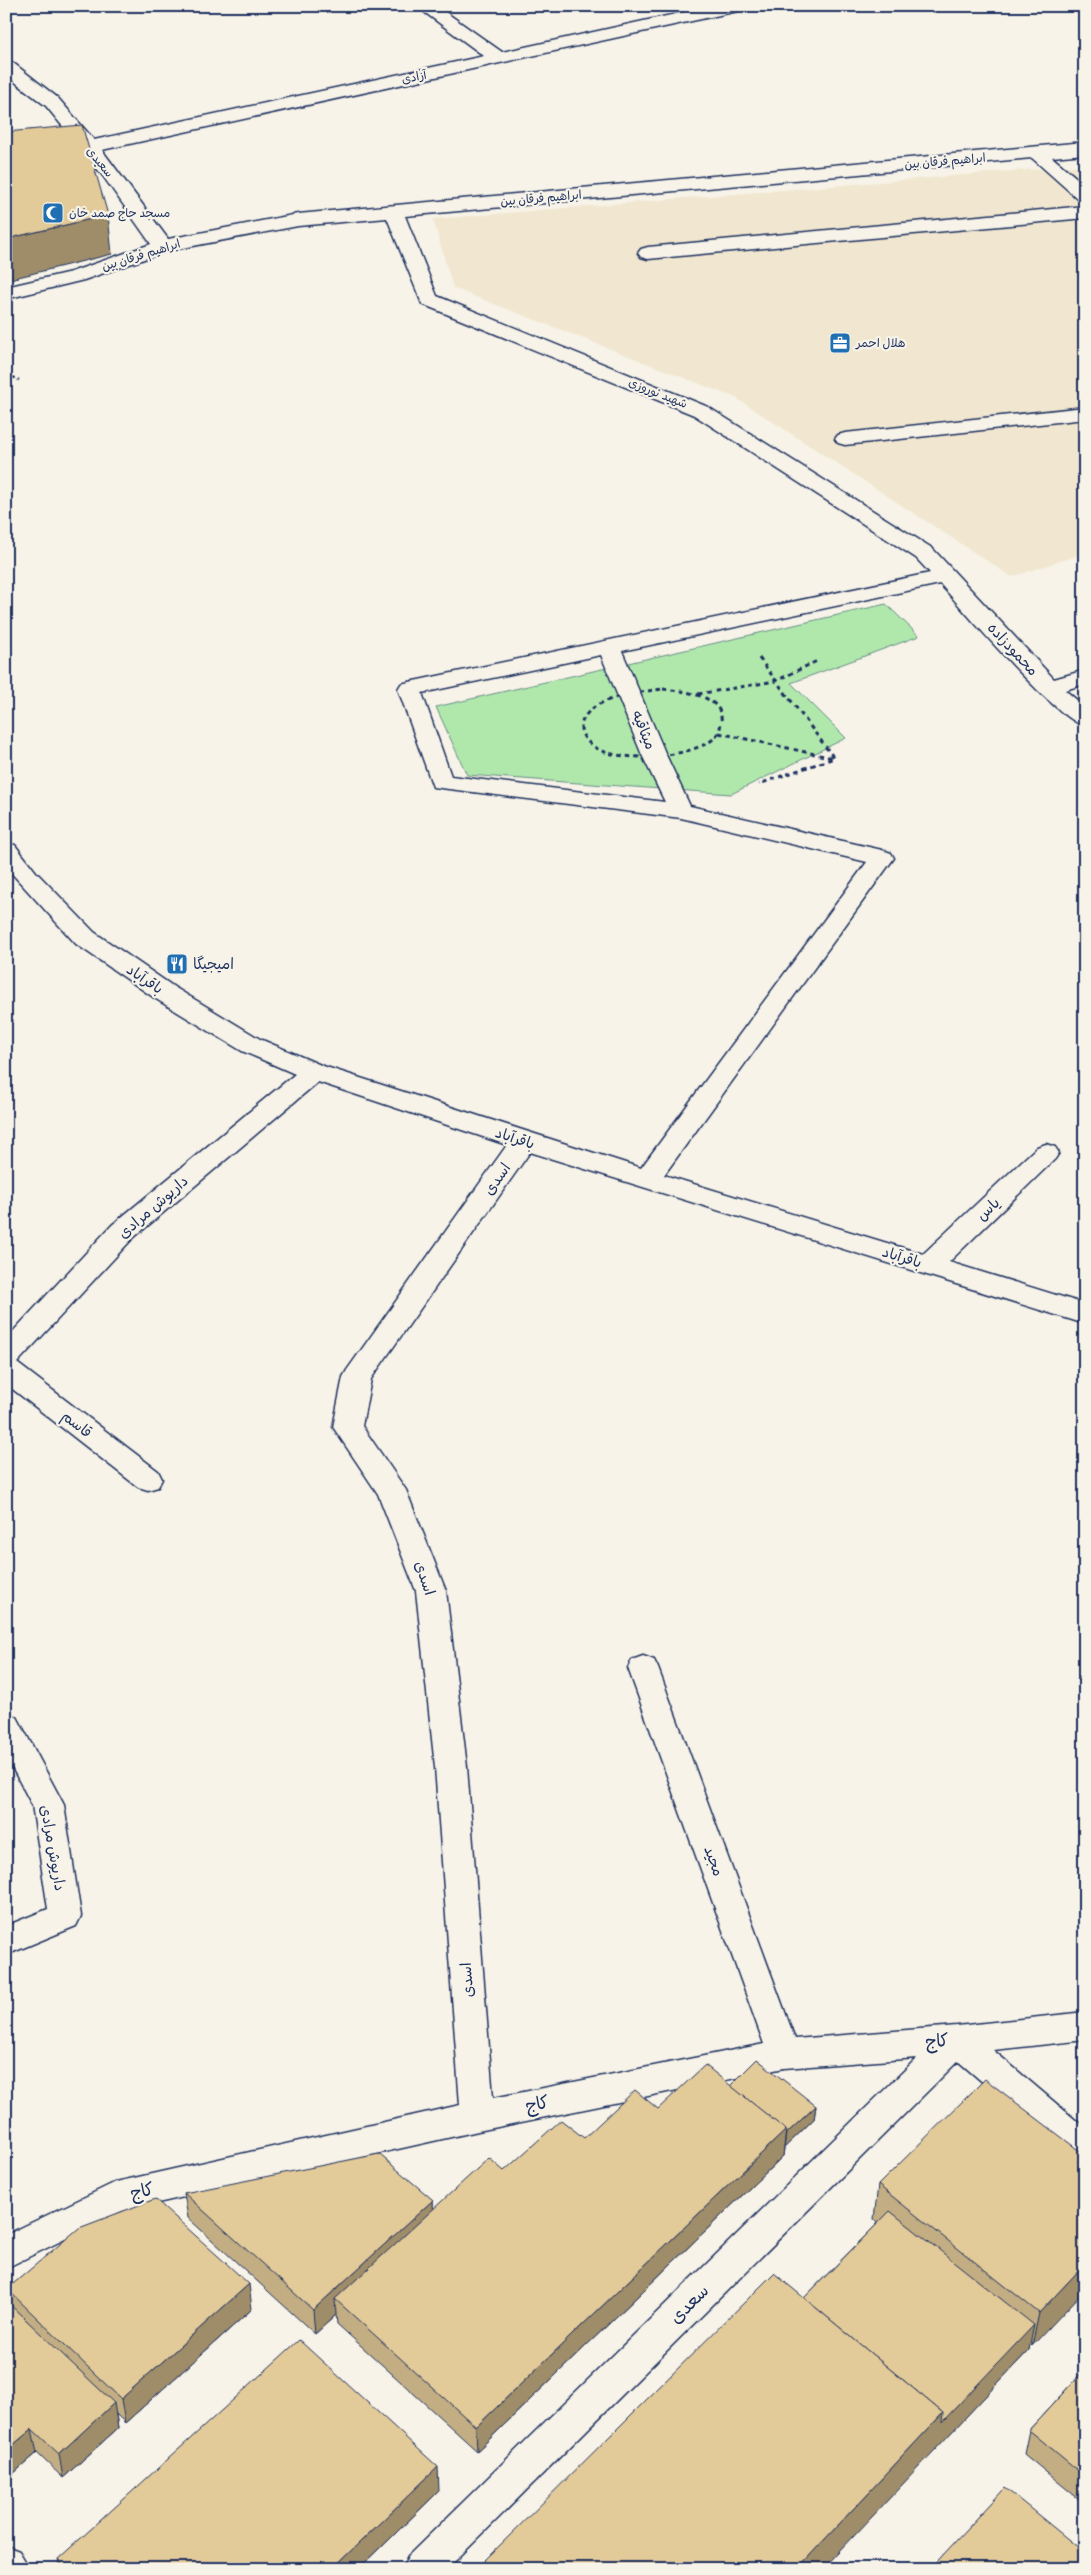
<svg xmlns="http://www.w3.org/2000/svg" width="1091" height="2575" viewBox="0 0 1091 2575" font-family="'Patrick Hand','Playpen Sans Arabic',sans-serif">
<rect width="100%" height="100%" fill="#f7f3e8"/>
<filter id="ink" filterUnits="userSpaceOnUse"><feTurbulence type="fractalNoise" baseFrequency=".02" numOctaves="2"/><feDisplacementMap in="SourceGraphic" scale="10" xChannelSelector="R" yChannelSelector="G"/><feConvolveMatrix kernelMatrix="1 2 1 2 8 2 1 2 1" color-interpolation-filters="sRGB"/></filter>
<g filter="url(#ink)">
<path fill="#f1e7d0" d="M1085 165V553L1012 577 736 398 453 288 433 219Z"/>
<path fill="#b0e8ac" stroke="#668c85" d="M886 604 919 636 791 683 846 738 731 794 467 775 436 707Z"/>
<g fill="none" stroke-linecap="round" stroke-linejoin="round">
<g stroke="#1b2f5e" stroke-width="3">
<g id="minor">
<path d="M416 6H437L502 52 712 6H747L738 11 102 150 168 239 298 214 1085 142V154L1052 157 1085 185V201L1078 199 1032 158 405 216 437 296 708 407 932 548 1054 679 1085 670V684L1065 690 1085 707V726C1055 719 966 612 940 584L622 651 666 755 690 806 882 850 891 853 894 858 664 1175 923 1254 1037 1147 1046 1144 1055 1147 1059 1153 1055 1159 949 1262 1085 1304V1324L530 1152 371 1379 362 1426 406 1490 446 1591 467 1767 493 2098 764 2044 628 1668 632 1660 643 1656 654 1660 658 1668 795 2039 957 2026 1085 2012V2040L993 2050 1085 2128V2164L1073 2160 958 2061 447 2569H402L408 2556 917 2058 784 2068 478 2131 122 2211 6 2268V2235L116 2182 460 2105 435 1767 416 1591 378 1494 333 1427 343 1377 347 1370 507 1145 318 1082 132 1239 17 1363 158 1471 162 1479 158 1487 148 1490 138 1487 6 1384V1339L112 1225 295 1074 242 1051 156 999 76 944 6 867V843L15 845 36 872 94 932 174 987 260 1039 323 1066 641 1168 867 862 681 818 433 787 398 689 401 684 409 682 930 573 916 558 694 415 422 304 387 218 298 226 167 251 84 280 6 299V287L71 272 151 244 103 176 46 106 6 75V61L12 62 58 98 94 140 484 56ZM601 655 642 755 665 802 451 776 422 693Z"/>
<path d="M1085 206V218L648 259 641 257 638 253 641 249 648 247Z"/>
<path d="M1085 407V419L845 445 838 443 835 439 838 435 845 433Z"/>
<path d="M6 1714 17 1717 64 1805 81 1916 76 1926 6 1955V1926L48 1909 32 1805 6 1756Z"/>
<path d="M6 2546 19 2551 30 2569H6Z"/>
</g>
</g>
<path stroke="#1b2f5e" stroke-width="2.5" stroke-dasharray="4 2.5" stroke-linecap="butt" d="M6 374 19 380"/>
<g stroke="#1b2f5e" stroke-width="3" stroke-dasharray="4.5 4" stroke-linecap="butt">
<path d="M759 658 834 758 759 784"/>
<path d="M663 689C683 691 725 695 721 723 720 731 716 738 709 742 684 757 625 763 598 749 590 745 580 736 581 726 586 697 640 692 663 689Z"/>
<path d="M698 694 776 681 819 660"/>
<path d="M719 733 833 758"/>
</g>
<use href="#minor" fill="#f7f3e8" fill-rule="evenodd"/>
</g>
<g fill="#c3ae84" stroke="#1b2f5e">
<path d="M730 2086 816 2106 814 2119 784 2148 783 2156 477 2451 337 2324 336 2315 315 2334 188 2218 184 2193 433 2200V2209L504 2171 584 2138 658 2109Z"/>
<path d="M1085 2088V2117L1080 2113Z"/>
<path d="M1085 2155 1032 2346 1030 2344 1029 2350 938 2446 804 2298 878 2223 874 2219 878 2185Z"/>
<path d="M7 2289 252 2309 125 2423 116 2414 118 2428 63 2478 37 2453 6 2480 10 2304Z"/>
<path d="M1085 2369V2504L1024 2454 1029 2430Z"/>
<path d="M439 2491 359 2569H60L58 2559Z"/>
</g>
<g fill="#9f8d6b" stroke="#1b2f5e">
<path d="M108 215 112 254 6 280V239Z"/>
<path d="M816 2106 814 2119 784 2148 786 2134Z"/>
<path d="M786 2130 783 2156 477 2451 476 2427Z"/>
<path d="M433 2200 434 2225 335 2299 336 2315 315 2334 313 2310Z"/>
<path d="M1085 2264V2290L1032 2346 1039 2313Z"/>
<path d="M249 2284 252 2309 125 2423 121 2399Z"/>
<path d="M1034 2325 1029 2350 823 2569H797L943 2413Z"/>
<path d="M114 2403 118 2428 63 2478 59 2454Z"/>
<path d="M32 2429 37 2453 6 2480V2451Z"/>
<path d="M438 2467 439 2491 359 2569H332Z"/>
</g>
<g fill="#e3ca99" stroke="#1b2f5e">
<path d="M82 125 108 215 6 239V132Z"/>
<path d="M757 2059 816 2106 786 2134V2130L730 2086Z"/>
<path d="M705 2065 786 2130 476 2427 335 2299 489 2158 504 2171 561 2120 584 2138 635 2090 658 2109Z"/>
<path d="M985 2079 1085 2155V2264L1039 2313 878 2185Z"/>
<path d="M379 2154 433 2200 313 2310 184 2193Z"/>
<path d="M155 2199 249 2284 121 2399 7 2289 79 2228Z"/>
<path d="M890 2211 1034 2325 942 2422 943 2413 804 2298Z"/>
<path d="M774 2273 943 2413 797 2569H476Z"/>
<path d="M6 2301 114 2403 59 2454 32 2429 6 2451Z"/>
<path d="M299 2340 438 2467 332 2569H67L58 2559Z"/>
<path d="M1085 2369V2476L1029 2430Z"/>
<path d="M1005 2488 1085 2553V2569H930Z"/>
</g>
</g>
<defs>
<g id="mosque-square" transform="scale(1.125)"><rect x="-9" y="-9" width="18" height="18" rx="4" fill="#1f6fb2" stroke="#f7f3e8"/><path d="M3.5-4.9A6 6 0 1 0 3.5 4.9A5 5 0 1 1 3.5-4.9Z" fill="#fff"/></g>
<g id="office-square" transform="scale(1.125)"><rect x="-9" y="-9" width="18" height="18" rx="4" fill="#1f6fb2" stroke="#f7f3e8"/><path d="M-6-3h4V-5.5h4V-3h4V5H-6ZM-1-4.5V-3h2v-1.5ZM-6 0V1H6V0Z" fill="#fff"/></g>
<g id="restaurant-square" transform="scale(1.125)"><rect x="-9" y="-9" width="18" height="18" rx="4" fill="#1f6fb2" stroke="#f7f3e8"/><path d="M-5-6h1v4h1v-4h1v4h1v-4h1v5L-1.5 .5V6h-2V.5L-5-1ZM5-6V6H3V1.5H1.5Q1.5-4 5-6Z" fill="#fff"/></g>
</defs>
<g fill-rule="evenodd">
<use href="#mosque-square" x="53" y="213"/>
<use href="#office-square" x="840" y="343"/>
<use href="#restaurant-square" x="177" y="964"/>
</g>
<g text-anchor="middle" stroke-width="4.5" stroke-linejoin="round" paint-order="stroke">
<g font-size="12" fill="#1b2f5e" stroke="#f7f3e8">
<text transform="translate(414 77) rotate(-12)" y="4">آزادی</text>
<text transform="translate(945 161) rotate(-5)" y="4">ابراهیم فرقان بین</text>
<text transform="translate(100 162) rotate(51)" y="4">سعیدی</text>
<text transform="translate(541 198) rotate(-5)" y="4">ابراهیم فرقان بین</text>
<text transform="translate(141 255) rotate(-17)" y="4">ابراهیم فرقان بین</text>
<text transform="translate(658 393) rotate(22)" y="4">شهید نوروزی</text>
</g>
<g font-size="12" fill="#1b2f5e" stroke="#f7f3e8" text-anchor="start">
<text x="69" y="217">مسجد حاج صمد خان</text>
<text x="856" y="347">هلال احمر</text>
</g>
<g font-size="15" fill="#1b2f5e" stroke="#f7f3e8">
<text transform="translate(1013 649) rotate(47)" y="5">محمودزاده</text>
<text transform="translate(644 730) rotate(68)" y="5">میثاقیه</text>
<text transform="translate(145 979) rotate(34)" y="5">باقرآباد</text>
<text transform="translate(515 1138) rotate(18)" y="5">باقرآباد</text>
<text transform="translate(497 1179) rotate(-55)" y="5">اسدی</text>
<text transform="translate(153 1207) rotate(-41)" y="5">داریوش مرادی</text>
<text transform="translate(988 1209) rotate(-44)" y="5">یاس</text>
<text transform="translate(902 1257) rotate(17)" y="5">باقرآباد</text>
<text transform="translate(77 1424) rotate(38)" y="5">قاسم</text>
<text transform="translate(425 1578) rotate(72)" y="5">اسدی</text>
<text transform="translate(53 1848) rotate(80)" y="5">داریوش مرادی</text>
<text transform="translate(714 1861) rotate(70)" y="5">مجید</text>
<text transform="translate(467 1980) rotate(-94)" y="5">اسدی</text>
</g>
<g font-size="15" fill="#1b2f5e" stroke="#f7f3e8" text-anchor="start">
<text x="193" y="969">امیجیگا</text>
</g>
<g font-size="18" fill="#1b2f5e" stroke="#f7f3e8">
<text transform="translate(937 2041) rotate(-5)" y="6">کاج</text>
<text transform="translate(537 2104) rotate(-12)" y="6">کاج</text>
<text transform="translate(142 2191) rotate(-13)" y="6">کاج</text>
<text transform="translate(689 2304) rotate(-45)" y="6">سعدی</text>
</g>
</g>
<rect width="1091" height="2575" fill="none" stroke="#f7f3e8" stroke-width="25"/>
<rect x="12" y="12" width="1066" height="2550" fill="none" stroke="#1b2f5e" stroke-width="2" filter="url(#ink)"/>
</svg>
